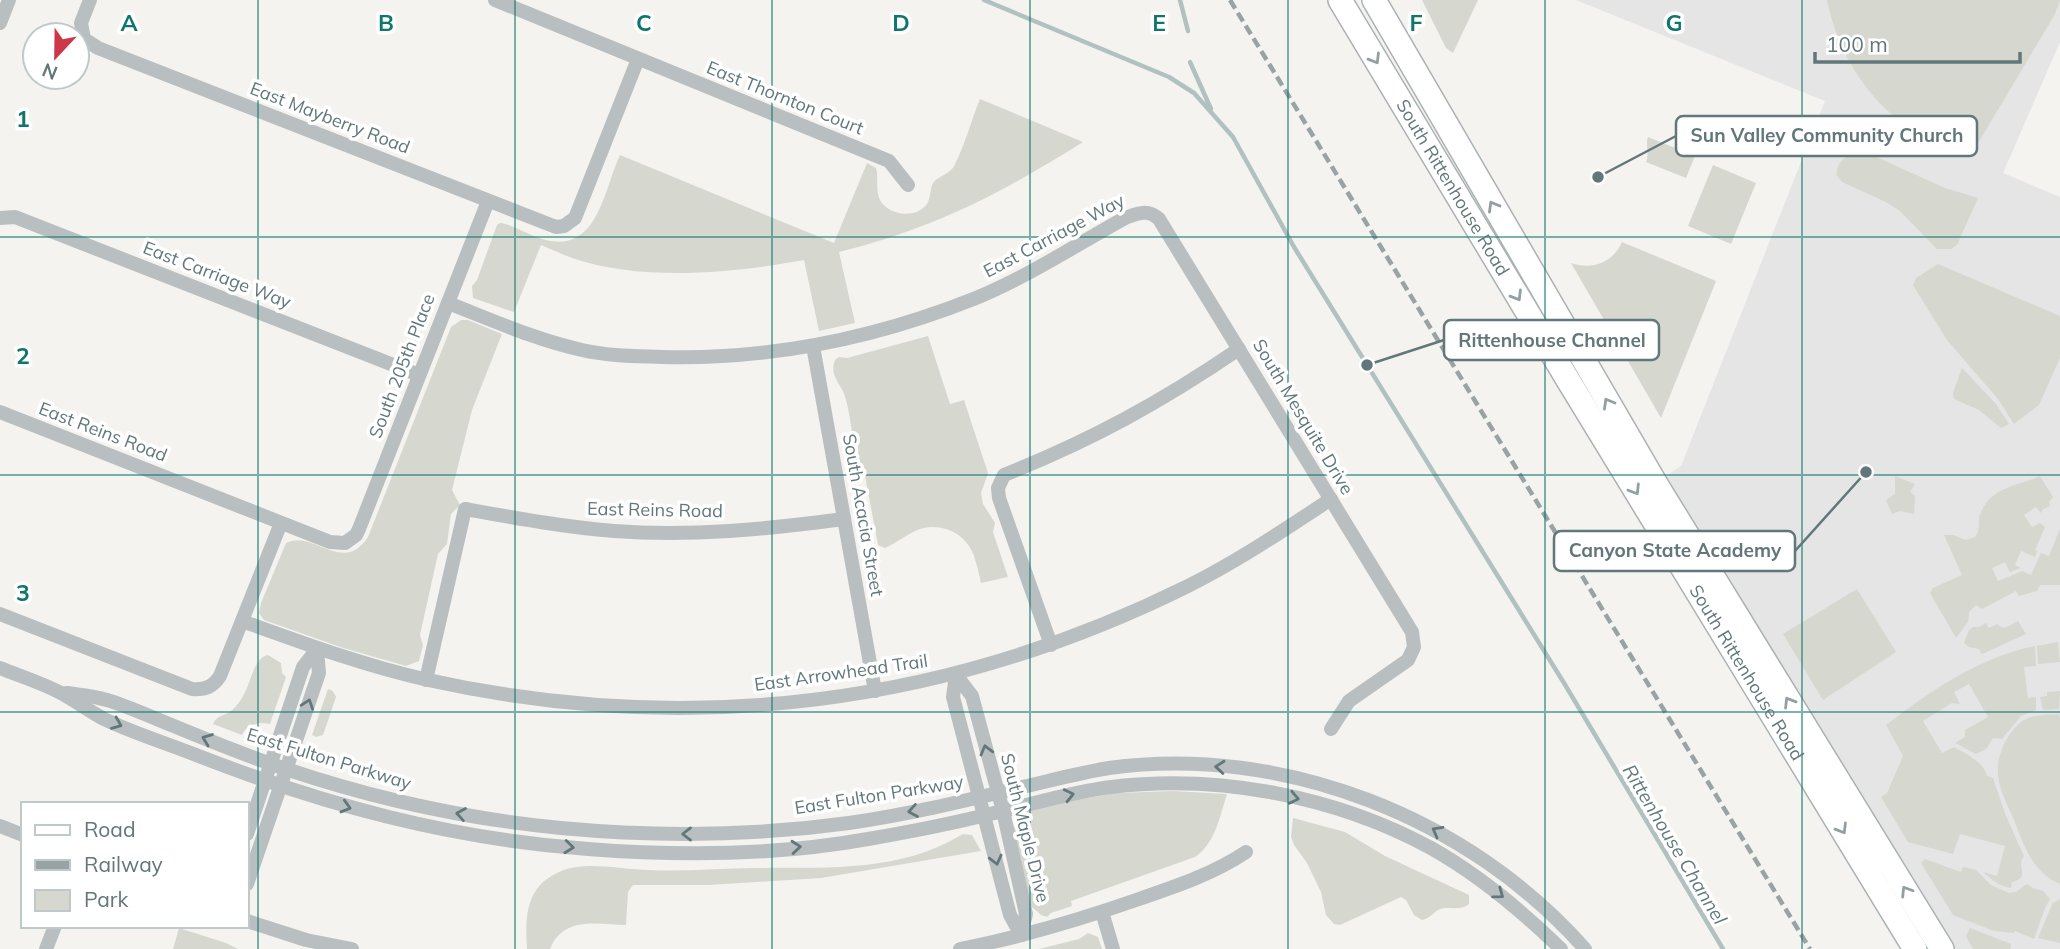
<svg xmlns="http://www.w3.org/2000/svg" width="2060" height="949" viewBox="0 0 2060 949" font-family="Mulish,sans-serif">
<rect width="100%" height="100%" fill="#f4f3f0"/>
<path fill="#e4e5e4" d="M1576 0H2060V42L2003 173 2060 197V949H1953L1663 478 1681 466 1825 101Z"/>
<g fill="#d6d8d0">
<path d="M1422 0H1478L1453 53 1446 48Z"/>
<path d="M1827 0H2060V1L2054 16 1974 150 1969 151C1893 138 1842 73 1827 0Z"/>
<path d="M980 99 1083 142C1002 193 933 229 839 252L855 323 819 331 804 260C733 273 642 282 572 258 561 254 551 249 541 245L514 312 473 298 472 286 477 280 497 225 500 223C510 223 532 237 546 240 598 253 604 189 620 155L834 243 867 163 876 168C879 178 875 190 880 200 889 216 916 219 927 204 931 197 930 188 933 183 938 176 950 174 954 166 965 145 971 121 980 99Z"/>
<path d="M1648 137 1695 156 1686 178 1646 162C1650 153 1645 145 1648 137Z"/>
<path d="M1861 153 1872 155 1945 188 1978 198 1957 245 1951 249H1937L1900 211 1886 202 1842 182 1837 176C1836 160 1847 155 1861 153Z"/>
<path d="M1713 165 1756 183 1731 244 1688 226Z"/>
<path d="M1622 242 1716 281 1661 418 1571 263C1592 270 1613 263 1622 242Z"/>
<path d="M1938 264 2060 316V358L2039 405 2014 424 1998 399 1947 340 1913 285 1916 278Z"/>
<path d="M461 320H468L502 334 472 410 452 490 460 505 451 514 447 544 438 554 420 635 423 645 419 661 406 666 340 647 264 620 259 613 261 603 286 543C314 529 342 576 368 537L451 327Z"/>
<path d="M928 336 950 404 964 400 988 473 981 493 983 504 995 523 993 532 1008 577 981 583C979 574 977 565 974 556 966 532 938 520 915 531 905 536 896 543 885 548L878 545 864 470 857 469C854 450 850 406 843 391 837 380 830 373 835 360L839 357 847 358Z"/>
<path d="M1962 368 1996 404 2009 424 2001 428 1979 410 1954 399 1953 393Z"/>
<path d="M1895 476 1915 484 1910 492 1915 496 1914 514 1900 511 1892 514 1886 500 1895 494Z"/>
<path d="M2040 476 2053 497 2049 502 2050 506 2043 509 2041 513 2036 507 2024 515 2032 527 2040 523 2045 527 2035 550 2037 551 2035 557 2021 551 2015 565 2021 568 2010 572 2005 562 1992 568 1998 581 2022 571 2031 575 2041 553 2049 556 2060 529V585H2040L2037 591 2019 596 2016 591 1982 609 1976 605 1969 612 1968 622 1956 638 1930 593 1933 588 1962 575 1944 535H1953L1966 540 1975 537C1982 528 1976 519 1982 510 1994 486 2018 486 2040 476Z"/>
<path d="M1857 589 1896 652 1823 700 1783 634Z"/>
<path d="M2018 621 2026 634 1982 654 1979 649 1969 647 1964 643 1969 630 1973 627H1979L1986 623 1989 628 1997 624C2006 632 2010 624 2018 621Z"/>
<path d="M2058 642 2060 662 2038 664 2037 646Z"/>
<path d="M2035 646 2036 666 2024 667 2028 698 2036 697V710L2021 716 2002 739 1993 738 1986 749 1976 754 1955 743 1965 737V730L1988 717 1969 684 1954 692 1960 704 1952 703 1923 721 1942 753 1954 747C1966 754 1984 762 1987 776L1993 778 2006 816 2024 856 2021 861C2021 872 2027 878 2012 882L2011 888C1999 886 1992 880 1983 872L1997 876 2005 846 1960 834 1953 854 1908 842 1881 797 1887 793 1903 756 1886 725C1930 691 1980 657 2035 646Z"/>
<path d="M268 655 281 663 282 673 286 677 270 724C259 721 246 725 242 735L213 724C217 715 224 716 231 711 237 706 242 699 245 692 251 681 254 658 268 655Z"/>
<path d="M328 689 333 691 336 697 323 735 316 737 312 735Z"/>
<path d="M2060 691 2059 709 2043 710 2040 697 2047 696V692Z"/>
<path d="M2059 714 2060 718V884C2033 873 2024 846 2014 820 2008 806 1999 790 1998 774 1996 755 2009 728 2026 719 2036 714 2048 715 2059 714Z"/>
<path d="M1173 791 1227 794C1220 816 1215 844 1195 857L1071 901 1072 906 1051 913 1047 917 1041 915 1031 906 1013 829 1019 816 1034 809 1070 801 1116 793Z"/>
<path d="M1293 818 1345 832 1385 856 1469 895V904C1459 912 1449 905 1438 910 1432 914 1430 918 1422 920L1414 915 1406 900 1401 897 1340 925 1334 924 1326 915 1321 892 1307 863 1294 845 1291 837Z"/>
<path d="M963 834 972 835 981 851 821 878 709 885H633L628 892 626 925C597 924 563 916 550 949H527C525 918 525 887 559 872 587 860 621 870 649 870 685 872 720 868 756 868 827 867 899 873 963 834Z"/>
<path d="M1925 859 1961 872 1963 867 1976 870 1991 885 2009 893 2016 892 2027 884 2033 888 2043 891 2050 899 2045 908 2034 939 2015 931 2014 933 1994 931 1953 915 1921 863Z"/>
<path d="M2060 899V943L2038 938 2053 902H2056Z"/>
<path d="M179 928 226 943 238 949H173Z"/>
<path d="M1970 928 2011 944 2010 949H1973L1966 936Z"/>
<path d="M1088 933 1098 937 1102 949H1039L1079 939Z"/>
</g>
<g fill="none" stroke-linecap="round" stroke-linejoin="round">
<g stroke="#b1c1c0" stroke-width="4.5">
<path d="M984 0 1169 77 1194 93 1233 137 1294 247 1564 683 1723 949"/>
<path d="M1180 0 1188 31"/>
<path d="M1190 62 1211 109"/>
</g>
<g stroke="#abb2b3" stroke-width="26">
<g id="primary">
<path id="s1" d="M1340 0 1568 380 1915 949"/>
<path d="M1374 0 1656 484 1942 949"/>
</g>
</g>
<g stroke="#b9bfc0" stroke-width="14">
<path d="M90 0 81 23 84 39 98 48 556 227 564 226 575 218 638 59"/>
<path d="M495 0 889 161 908 185"/>
<path d="M0 23 9 0"/>
<path d="M0 218 15 217 419 375"/>
<path d="M448 303C492 320 536 340 582 350 608 356 635 356 661 357 769 360 876 338 976 298 1029 276 1076 245 1125 218 1139 213 1148 209 1159 219L1412 632 1414 647 1408 660 1349 701 1331 729"/>
<path d="M813 346 875 691"/>
<path d="M0 412 330 542 345 543 356 535 359 529 488 201"/>
<path d="M0 614 192 689C205 690 213 687 220 676L281 523"/>
<path d="M242 621C303 643 365 666 428 680 691 738 948 705 1188 586 1238 561 1284 530 1331 499"/>
<path d="M1051 645 999 498 998 488 1004 475C1092 440 1161 402 1239 349"/>
<path d="M0 668C20 676 42 683 61 693 76 701 89 711 104 719 133 733 166 743 196 755 324 805 451 839 588 849 678 856 779 855 868 839 909 832 950 824 990 814 1030 805 1070 792 1111 787 1219 774 1335 796 1431 848 1479 875 1522 911 1561 949"/>
<path d="M956 675 972 696 1003 811 1026 914 1021 935"/>
<path d="M956 675 953 697 1010 915 1021 935"/>
<path d="M426 680 465 509C515 518 564 527 614 531 691 537 768 529 844 519"/>
<path d="M67 693C80 695 94 696 107 700 124 705 142 713 159 720 201 737 243 755 286 769 375 799 467 819 561 828 657 837 754 836 849 823 905 815 960 802 1014 789 1046 782 1077 773 1109 768 1283 744 1470 818 1585 949"/>
<path d="M0 826 23 835"/>
<path d="M247 834 303 667 317 649"/>
<path d="M247 884 319 673 317 649"/>
<path d="M1102 912 1113 949"/>
<path d="M247 921 306 940 352 949"/>
<path d="M46 949 55 926"/>
<path d="M960 949C1022 937 1082 919 1142 898 1177 886 1215 873 1246 852"/>
</g>
<use href="#primary" stroke="#fff" stroke-width="23"/>
<path stroke="#99a3a4" stroke-width="4.5" stroke-dasharray="10 5" stroke-linecap="butt" d="M1230 0 1810 949"/>
</g>
<defs><path id="oneway-chevron" d="M-2-3.5L2.5 0L-2 3.5" fill="none" stroke-width="1.6" stroke-linecap="round" stroke-linejoin="round" transform="scale(1.75)"/></defs>
<g stroke="#91a0a1">
<use href="#oneway-chevron" transform="translate(1375 59) rotate(59)"/>
<use href="#oneway-chevron" transform="translate(1493 206) rotate(-120)"/>
<use href="#oneway-chevron" transform="translate(1517 296) rotate(59)"/>
<use href="#oneway-chevron" transform="translate(1608 403) rotate(-120)"/>
<use href="#oneway-chevron" transform="translate(1635 490) rotate(58)"/>
<use href="#oneway-chevron" transform="translate(1789 702) rotate(-121)"/>
<use href="#oneway-chevron" transform="translate(1842 829) rotate(59)"/>
<use href="#oneway-chevron" transform="translate(1906 891) rotate(-122)"/>
</g>
<g stroke="#627779">
<use href="#oneway-chevron" transform="translate(308 704) rotate(-71)"/>
<use href="#oneway-chevron" transform="translate(117 724) rotate(22)"/>
<use href="#oneway-chevron" transform="translate(207 739) rotate(-159)"/>
<use href="#oneway-chevron" transform="translate(986 750) rotate(-105)"/>
<use href="#oneway-chevron" transform="translate(1220 767) rotate(-175)"/>
<use href="#oneway-chevron" transform="translate(1069 795) rotate(-13)"/>
<use href="#oneway-chevron" transform="translate(1294 798) rotate(12)"/>
<use href="#oneway-chevron" transform="translate(346 807) rotate(16)"/>
<use href="#oneway-chevron" transform="translate(913 811) rotate(170)"/>
<use href="#oneway-chevron" transform="translate(461 814) rotate(-170)"/>
<use href="#oneway-chevron" transform="translate(1437 831) rotate(-151)"/>
<use href="#oneway-chevron" transform="translate(687 834) rotate(180)"/>
<use href="#oneway-chevron" transform="translate(569 847) rotate(6)"/>
<use href="#oneway-chevron" transform="translate(796 847) rotate(-5)"/>
<use href="#oneway-chevron" transform="translate(996 860) rotate(76)"/>
<use href="#oneway-chevron" transform="translate(1499 894) rotate(36)"/>
</g>
<path fill="none" stroke="#0f766e" stroke-width="2" stroke-opacity="0.55" d="M258 0V949M515 0V949M772 0V949M1030 0V949M1288 0V949M1545 0V949M1802 0V949M0 237H2060M0 475H2060M0 712H2060"/>
<g text-anchor="middle" stroke-width="7" stroke-linejoin="round" paint-order="stroke">
<g font-size="18" fill="#627779" stroke="#fff">
<text transform="translate(785 98) rotate(22)" y="6">East Thornton Court</text>
<text transform="translate(330 118) rotate(21)" y="6">East Mayberry Road</text>
<text dy="6" stroke="none"><textPath href="#s1" startOffset="219">South Rittenhouse Road</textPath></text>
<text transform="translate(1054 236) rotate(-28)" y="6">East Carriage Way</text>
<text transform="translate(217 275) rotate(21)" y="6">East Carriage Way</text>
<text transform="translate(402 366) rotate(-69)" y="6">South 205th Place</text>
<text transform="translate(1303 417) rotate(59)" y="6">South Mesquite Drive</text>
<text transform="translate(103 432) rotate(21)" y="6">East Reins Road</text>
<text transform="translate(655 510) rotate(1)" y="6">East Reins Road</text>
<text transform="translate(863 515) rotate(80)" y="6">South Acacia Street</text>
<text dy="6" stroke="none"><textPath href="#s1" startOffset="786">South Rittenhouse Road</textPath></text>
<text transform="translate(841 673) rotate(-8)" y="6">East Arrowhead Trail</text>
<text transform="translate(329 759) rotate(17)" y="6">East Fulton Parkway</text>
<text transform="translate(879 795) rotate(-9)" y="6">East Fulton Parkway</text>
<text transform="translate(1025 828) rotate(76)" y="6">South Maple Drive</text>
</g>
<g font-size="19" font-style="italic" fill="#627b79" stroke="#fff">
<text transform="translate(1675 844) rotate(59)" y="7">Rittenhouse Channel</text>
</g>
</g>
<g font-size="23" text-anchor="middle" font-weight="bold" fill="#0f766e" stroke="#fff" stroke-width="7" stroke-linejoin="round" paint-order="stroke">
<text x="129" y="31">A</text>
<text x="386" y="31">B</text>
<text x="644" y="31">C</text>
<text x="901" y="31">D</text>
<text x="1159" y="31">E</text>
<text x="1416" y="31">F</text>
<text x="1674" y="31">G</text>
<text x="23" y="127">1</text>
<text x="23" y="364">2</text>
<text x="23" y="601">3</text>
</g>
<path fill="none" stroke="#627779" stroke-width="2.5" d="M1598 177L1676 136M1367 365L1444 340M1866 472L1795 551"/>
<g fill="#627779" stroke="#fff" stroke-width="2.5">
<circle cx="1598" cy="177" r="7"/>
<circle cx="1367" cy="365" r="7"/>
<circle cx="1866" cy="472" r="7"/>
</g>
<g fill="#fff" stroke="#627779" stroke-width="2.5">
<rect x="1676" y="116" width="301" height="40" rx="7"/>
<rect x="1444" y="320" width="215" height="40" rx="7"/>
<rect x="1554" y="531" width="241" height="40" rx="7"/>
</g>
<g font-size="19" text-anchor="middle" font-weight="bold" fill="#627779">
<text x="1827" y="142">Sun Valley Community Church</text>
<text x="1552" y="347">Rittenhouse Channel</text>
<text x="1675" y="557">Canyon State Academy</text>
</g>
<rect x="21" y="802" width="228" height="126" fill="#ffffff" stroke="#c0c9c9" stroke-width="2"/>
<rect x="35" y="825" width="35" height="10" fill="#ffffff" stroke="#c0c9c9" stroke-width="2"/>
<text x="84" y="837" font-size="21" fill="#627779">Road</text>
<rect x="35" y="860" width="35" height="10" fill="#99a3a4" stroke="#c0c9c9" stroke-width="2"/>
<text x="84" y="872" font-size="21" fill="#627779">Railway</text>
<rect x="35" y="890" width="35" height="21" fill="#d6d8d0" stroke="#c0c9c9" stroke-width="2"/>
<text x="84" y="907" font-size="21" fill="#627779">Park</text>
<g transform="translate(56 56) rotate(202)"><circle r="33" fill="#ffffff" stroke="#c0c9c9" stroke-width="2"/>
<path d="M0-5L12 26L0 18L-12 26Z" fill="#ce3649"/>
<text y="-10" font-size="19" font-weight="bold" text-anchor="middle" fill="#627779">N</text>
</g>
<path d="M1815 52v10h205v-10" fill="none" stroke="#627779" stroke-width="3.5"/>
<text x="1826" y="52" font-size="21" fill="#627779" stroke="#ffffff" stroke-width="5" paint-order="stroke">100 m</text>
</svg>
